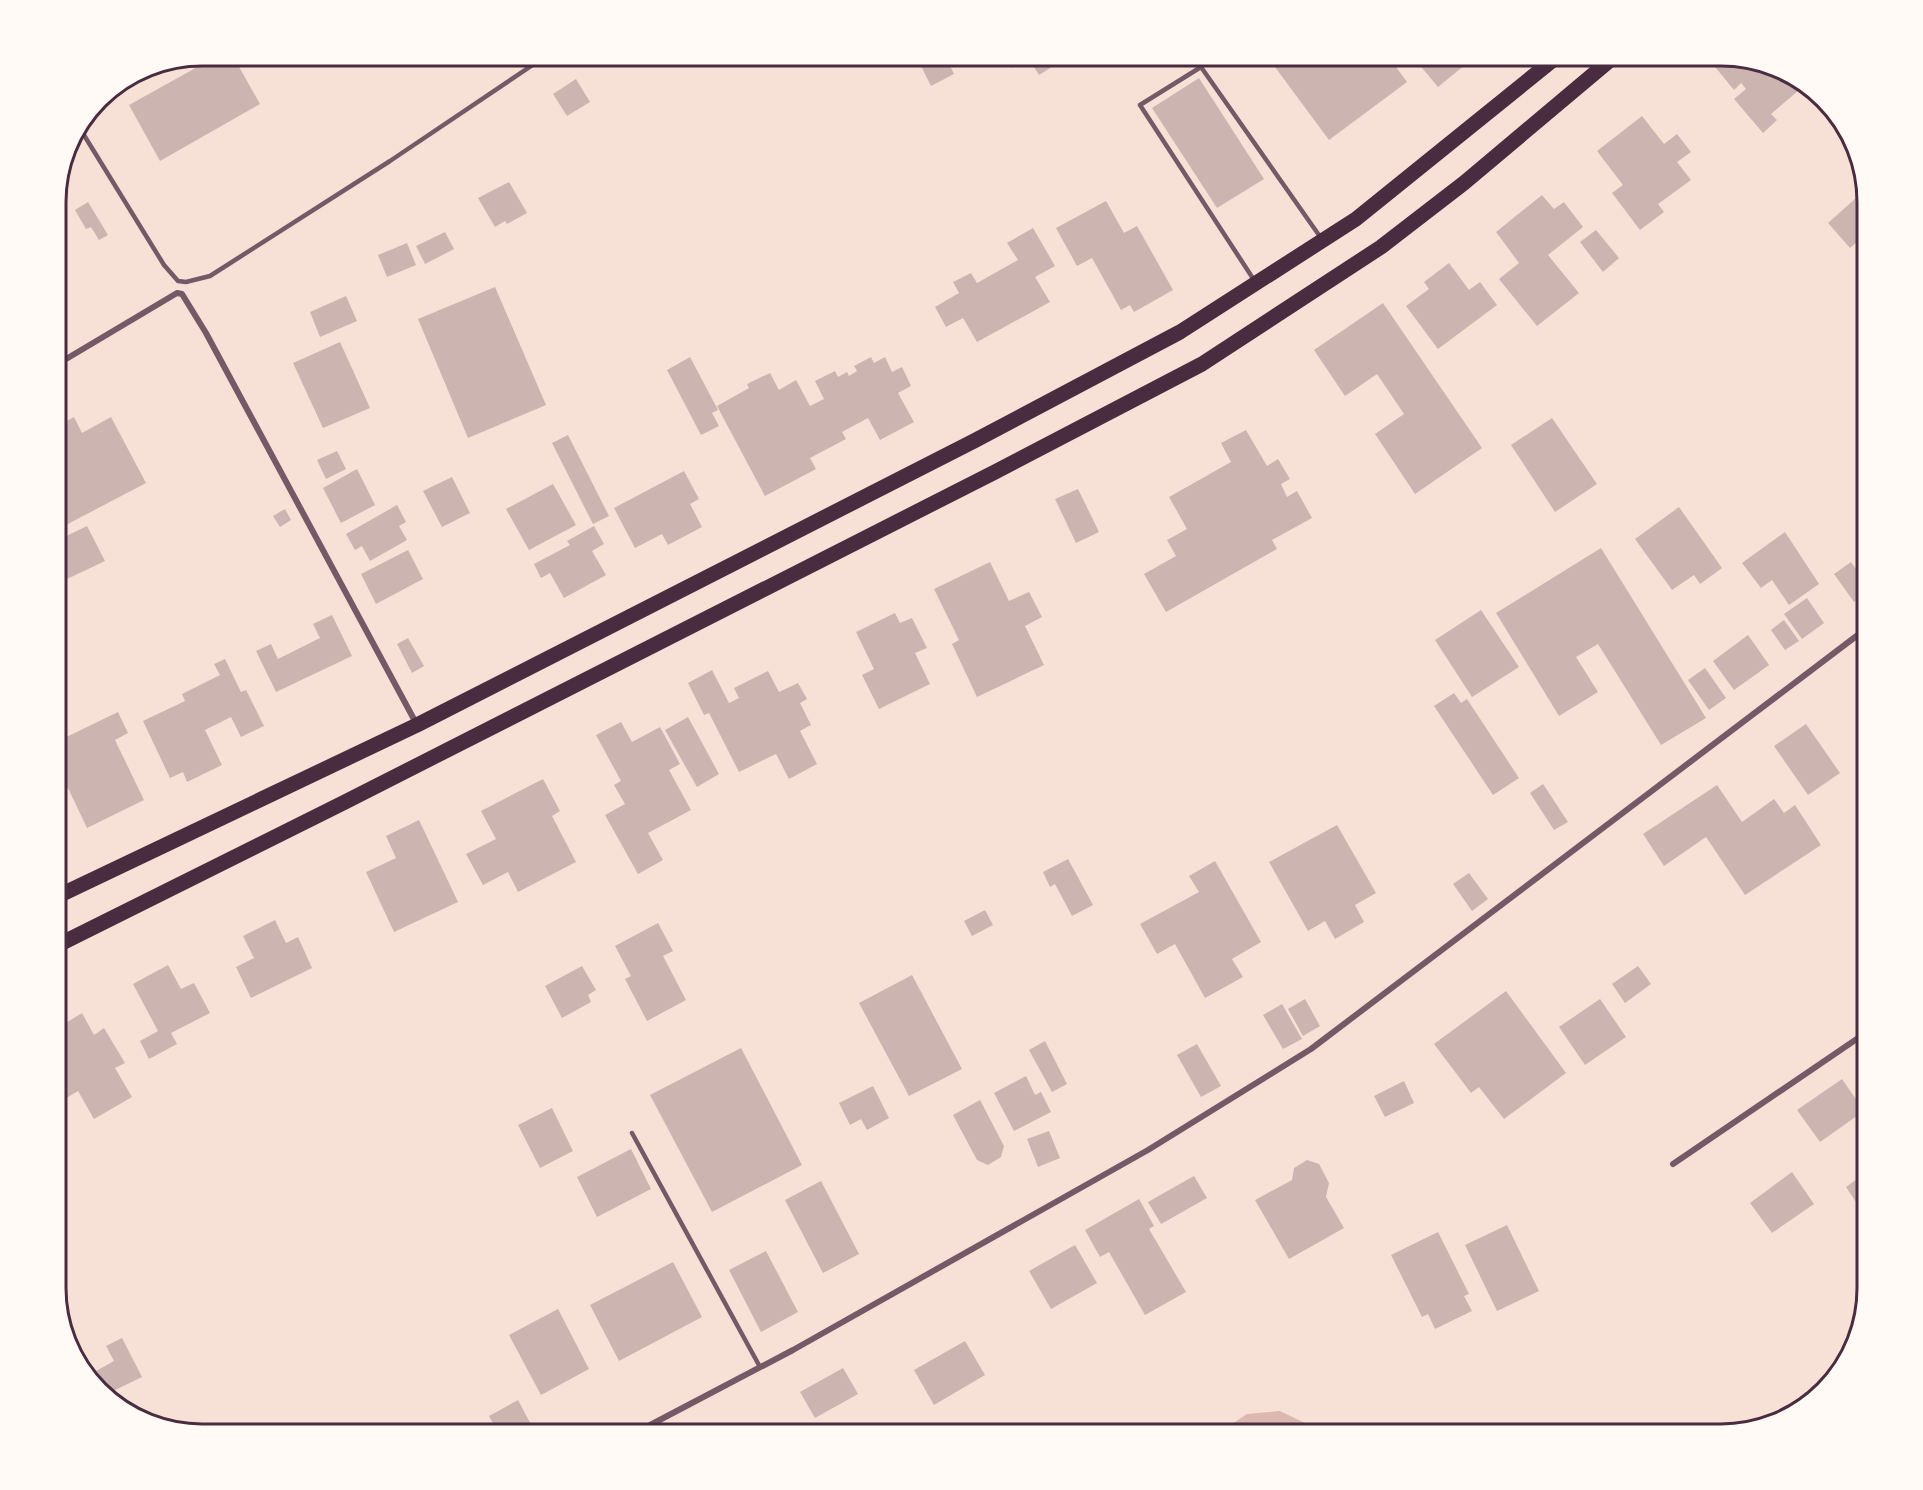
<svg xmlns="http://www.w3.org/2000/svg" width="1923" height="1490" viewBox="0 0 1923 1490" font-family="'Golos Text',sans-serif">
<rect width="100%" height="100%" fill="#f7e1d7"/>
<path fill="#dcb8b0" d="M1280 1411 1307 1424 1313 1434H1217L1247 1414Z"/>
<g fill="#ccb4b1">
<path d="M217 56H233L260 104 160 161 129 105Z"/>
<path d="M916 56H945L954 74 931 86Z"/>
<path d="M1004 56H1022L1024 60 1012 68Z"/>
<path d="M1027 56H1056L1060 62 1039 75Z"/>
<path d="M1281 56H1388L1407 82 1329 140 1272 63Z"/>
<path d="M1412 56H1476L1438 87Z"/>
<path d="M1719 56 1769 63 1784 72 1799 90 1771 114 1777 120 1763 133 1734 99 1746 89 1741 83 1734 90 1711 62Z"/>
<path d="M177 60 115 95 111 88 146 67Z"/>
<path d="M1199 78 1264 179 1217 208 1152 108Z"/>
<path d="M576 79 590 102 567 116 553 94Z"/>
<path d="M1642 116 1664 144 1677 134 1691 152 1677 162 1691 180 1658 204 1664 212 1640 230 1612 193 1623 185 1597 151Z"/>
<path d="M509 182 527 213 507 224 505 221 495 227 478 198Z"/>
<path d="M1865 190 1867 201V233L1850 248 1828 223Z"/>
<path d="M1542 195 1554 209 1564 202 1583 227 1548 255 1579 293 1537 326 1499 279 1519 263 1496 232Z"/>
<path d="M1106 201 1124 233 1137 226 1173 290 1134 312 1130 305 1121 310 1092 258 1077 266 1056 228Z"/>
<path d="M88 202 108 235 99 240 91 227 86 229 75 210Z"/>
<path d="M1033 228 1055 266 1035 277 1050 302 977 342 963 318 946 327 935 307 959 293 953 282 971 273 977 283 1018 260 1007 243Z"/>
<path d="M1596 230 1619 258 1603 272 1580 242Z"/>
<path d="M445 232 454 249 425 264 416 246Z"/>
<path d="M407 243 416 265 387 277 378 255Z"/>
<path d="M1449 263 1469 290 1480 282 1497 305 1438 349 1406 306 1429 289 1424 282Z"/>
<path d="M495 287 546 405 468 438 418 319Z"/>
<path d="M346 296 357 321 320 337 310 312Z"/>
<path d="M1383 303 1482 448 1415 494 1375 434 1404 414 1377 374 1345 396 1314 350Z"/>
<path d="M340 342 370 408 323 428 293 363Z"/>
<path d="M690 357 718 410 712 413 719 426 701 435 667 370Z"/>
<path d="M871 357 874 363 885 357 892 372 902 367 911 386 898 393 914 422 880 440 868 418 842 432 846 439 810 458 816 469 765 496 717 406 749 388 747 384 770 373 779 390 796 380 810 406 824 399 815 381 835 371 838 377 847 372 849 376 857 371 854 366Z"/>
<path d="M74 417 82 433 111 417 146 483 66 525 56 504V427Z"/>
<path d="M1552 418 1597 484 1555 512 1511 445Z"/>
<path d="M1246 430 1267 466 1278 459 1290 479 1281 484 1287 497 1297 491 1312 518 1272 540 1277 549 1166 612 1144 574 1176 556 1167 540 1187 529 1169 497 1231 462 1221 443Z"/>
<path d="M568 435 609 516 593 524 552 443Z"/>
<path d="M337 451 346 469 326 479 317 460Z"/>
<path d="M357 469 375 505 341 523 323 488Z"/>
<path d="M684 471 699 499 690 504 702 527 668 545 662 534 635 548 614 508Z"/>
<path d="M452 477 470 513 442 527 423 491Z"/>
<path d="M553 484 576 525 529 550 506 509Z"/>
<path d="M1078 489 1099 532 1076 543 1055 499Z"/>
<path d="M397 505 406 522 399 526 407 540 370 561 362 546 355 550 346 534Z"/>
<path d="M1679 507 1722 568 1700 584 1694 575 1672 590 1635 539Z"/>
<path d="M285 509 291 520 280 527 273 516Z"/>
<path d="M87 526 105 561 67 579 56 557V541Z"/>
<path d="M594 526 604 544 592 551 606 575 564 598 550 573 541 578 534 564 570 545 567 541Z"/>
<path d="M1785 532 1819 584 1789 605 1772 580 1761 588 1742 563Z"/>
<path d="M1601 548 1706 718 1661 745 1598 644 1576 657 1598 692 1559 716 1496 613Z"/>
<path d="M408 550 423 579 376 604 361 574Z"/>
<path d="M990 562 1009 601 1029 592 1042 617 1025 626 1044 665 977 697 952 644 959 640 934 589Z"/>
<path d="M1851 562 1867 585V592L1854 602 1834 574Z"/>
<path d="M1807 598 1824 623 1802 639 1784 614Z"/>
<path d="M1481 610 1519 667 1472 697 1435 640Z"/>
<path d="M895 613 900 623 912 618 927 648 915 653 930 684 879 709 862 675 874 669 856 632Z"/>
<path d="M332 615 352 656 276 692 256 651 271 644 278 659 320 638 313 624Z"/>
<path d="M1784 620 1799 641 1785 650 1771 630Z"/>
<path d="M1748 635 1769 665 1734 690 1713 661Z"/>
<path d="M408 638 424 666 412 673 397 644Z"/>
<path d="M225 659 241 692 246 690 264 726 241 737 231 717 205 730 222 765 187 782 183 772 170 778 143 721 185 701 182 694 220 675 214 664Z"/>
<path d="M1705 668 1726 698 1709 710 1688 680Z"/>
<path d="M712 670 729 703 739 698 734 688 768 671 779 692 798 683 807 699 800 703 811 725 800 731 817 764 789 779 776 754 739 772 709 713 704 715 688 683Z"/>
<path d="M1454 693 1461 703 1467 699 1519 778 1493 795 1434 706Z"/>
<path d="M118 712 128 733 115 740 144 800 87 828 68 788 58 793 56 789V742Z"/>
<path d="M688 717 719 774 697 787 665 730Z"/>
<path d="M621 722 632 742 660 727 680 764 669 770 691 810 648 833 663 860 638 874 605 815 625 804 614 785 621 781 596 735Z"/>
<path d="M1806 724 1840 773 1808 795 1774 746Z"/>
<path d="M543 779 560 811 552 816 576 862 518 892 508 872 483 885 466 854 496 839 481 811Z"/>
<path d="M1543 784 1568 822 1554 830 1530 793Z"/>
<path d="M1717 785 1742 822 1774 799 1784 813 1795 805 1821 845 1745 895 1706 837 1664 866 1643 834Z"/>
<path d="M419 820 458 902 394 932 366 872 396 858 386 836Z"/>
<path d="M1337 825 1376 893 1355 905 1364 922 1335 939 1325 921 1308 931 1269 862Z"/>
<path d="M1068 859 1093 905 1072 916 1055 884 1050 887 1043 872Z"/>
<path d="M1215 861 1261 942 1232 959 1243 977 1205 998 1175 944 1157 954 1140 924 1199 892 1189 876Z"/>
<path d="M1469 873 1488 899 1472 911 1453 884Z"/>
<path d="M985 910 993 925 972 936 964 921Z"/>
<path d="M275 920 286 943 298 937 312 968 251 998 236 967 254 958 243 936Z"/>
<path d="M658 923 673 951 663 956 686 1000 647 1021 625 979 631 976 615 946Z"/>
<path d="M168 965 181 989 194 983 210 1013 171 1033 177 1044 149 1059 140 1041 158 1031 133 984Z"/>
<path d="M582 966 596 990 588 995 591 1002 562 1018 545 986Z"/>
<path d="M1638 966 1651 984 1625 1003 1612 984Z"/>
<path d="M912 975 962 1069 909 1096 859 1003Z"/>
<path d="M1506 991 1566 1073 1504 1119 1479 1087 1471 1093 1434 1044Z"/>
<path d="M1305 999 1320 1026 1303 1036 1288 1009Z"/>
<path d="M1600 999 1626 1037 1585 1065 1559 1027Z"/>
<path d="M1282 1004 1302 1039 1283 1049 1263 1015Z"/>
<path d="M82 1013 94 1035 104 1028 125 1063 115 1068 132 1097 94 1119 78 1091 63 1100 56 1088V1029Z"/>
<path d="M1045 1041 1067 1084 1052 1092 1029 1050Z"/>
<path d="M1197 1044 1221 1086 1201 1097 1177 1055Z"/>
<path d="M741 1048 802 1165 712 1212 650 1095Z"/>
<path d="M1026 1076 1035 1095 1041 1092 1051 1112 1014 1131 994 1093Z"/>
<path d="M1842 1079 1864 1111 1820 1142 1797 1110Z"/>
<path d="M1404 1081 1414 1103 1385 1117 1374 1096Z"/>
<path d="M873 1086 889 1118 867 1130 861 1119 850 1125 839 1103Z"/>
<path d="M980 1100 1004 1146 1001 1157 988 1165 977 1160 953 1115Z"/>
<path d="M552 1108 573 1151 540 1168 518 1125Z"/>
<path d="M1049 1131 1060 1158 1038 1167 1027 1139Z"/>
<path d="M631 1149 651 1189 597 1217 577 1177Z"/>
<path d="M1307 1160 1319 1164 1329 1183 1326 1197 1344 1228 1289 1259 1255 1200 1292 1180 1294 1168Z"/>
<path d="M1792 1172 1814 1204 1772 1233 1750 1203Z"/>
<path d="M1867 1172V1219L1846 1187Z"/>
<path d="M1194 1176 1207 1198 1161 1224 1148 1202Z"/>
<path d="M821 1181 859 1254 823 1273 785 1200Z"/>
<path d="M1139 1199 1154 1226 1149 1229 1186 1292 1145 1315 1109 1252 1100 1257 1085 1230Z"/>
<path d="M1507 1225 1539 1291 1497 1311 1465 1245Z"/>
<path d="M1438 1232 1469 1294 1464 1296 1472 1311 1435 1329 1428 1314 1422 1317 1391 1255Z"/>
<path d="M1075 1245 1097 1283 1051 1309 1029 1271Z"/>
<path d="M766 1251 798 1312 761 1332 729 1270Z"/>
<path d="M673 1262 702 1317 619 1361 590 1305Z"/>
<path d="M558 1309 589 1369 541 1395 509 1335Z"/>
<path d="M122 1338 142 1377 105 1395 89 1375 114 1361 106 1346Z"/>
<path d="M965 1341 985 1375 934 1405 914 1370Z"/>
<path d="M843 1368 858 1394 815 1418 800 1392Z"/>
<path d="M518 1400 536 1434H499L489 1416Z"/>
</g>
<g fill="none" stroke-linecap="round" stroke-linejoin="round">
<g stroke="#755966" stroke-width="4.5">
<path d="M79 127 164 265 178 281 186 282 210 276 390 161 546 56"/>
<path d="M1254 280 1140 105 1201 67 1321 238"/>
<path d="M632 1133 760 1367"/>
</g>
<g stroke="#755966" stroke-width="6">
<path d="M56 365 177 293 182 294 206 333 416 723"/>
<path d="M1673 1164 1867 1032"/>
<path d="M633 1434 793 1350 1148 1150 1311 1049 1867 628"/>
</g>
<g stroke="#4a2c40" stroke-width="15">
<path d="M56 897 417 725 974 441 1180 332 1356 219 1558 56"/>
<path d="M56 946 345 802 995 472 1202 364 1381 247 1464 183 1615 56"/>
</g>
</g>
<path d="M0 0H1923V1490H0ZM202 66H1721A136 136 0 0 1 1857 202V1288A136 136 0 0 1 1721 1424H202A136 136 0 0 1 66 1288V202A136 136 0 0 1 202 66Z" fill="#fffaf5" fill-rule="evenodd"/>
<path fill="none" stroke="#4a2c40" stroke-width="3" d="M202 66H1721A136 136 0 0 1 1857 202V1288A136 136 0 0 1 1721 1424H202A136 136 0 0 1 66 1288V202A136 136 0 0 1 202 66Z"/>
</svg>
